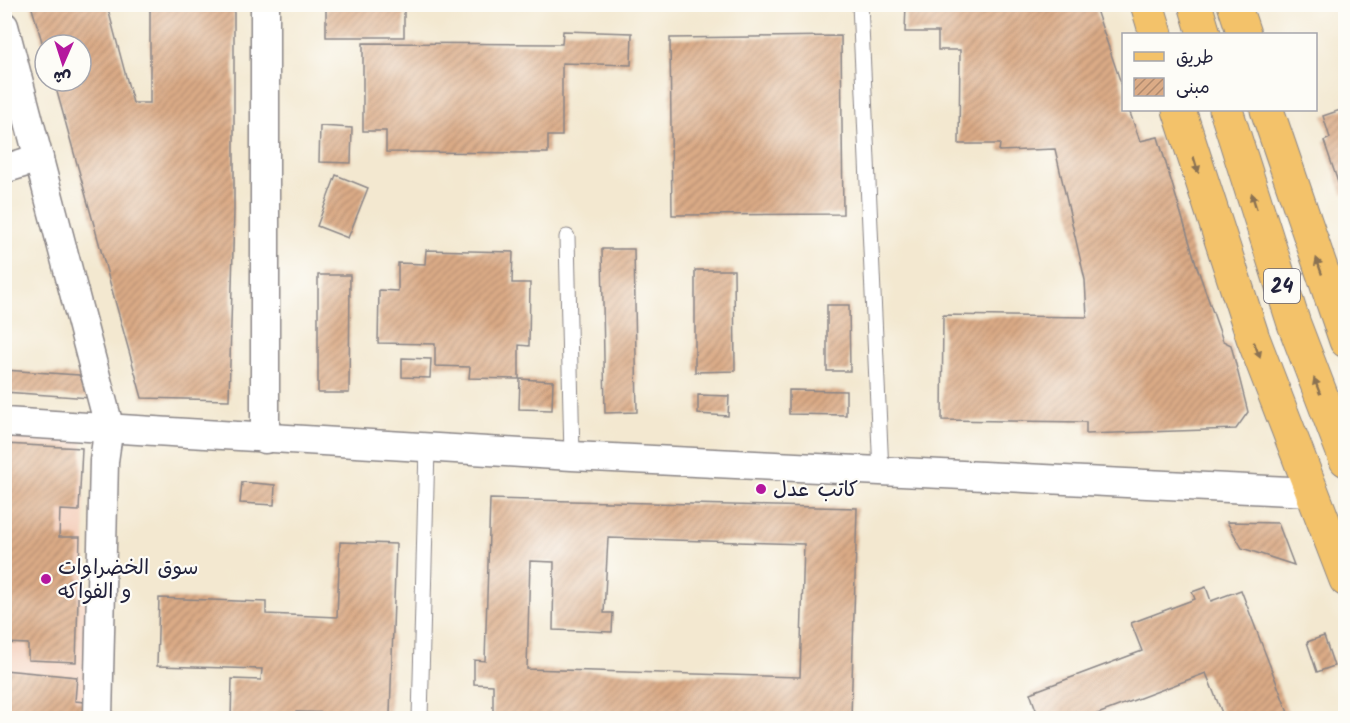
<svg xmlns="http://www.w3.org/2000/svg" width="1350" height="723" viewBox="0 0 1350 723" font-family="Kalam,'Playpen Sans Arabic',sans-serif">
<defs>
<pattern id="building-hatch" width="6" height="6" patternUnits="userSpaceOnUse" patternTransform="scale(1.5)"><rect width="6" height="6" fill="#dbab86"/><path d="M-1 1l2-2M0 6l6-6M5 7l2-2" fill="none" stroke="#b18b6f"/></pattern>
</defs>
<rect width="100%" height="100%" fill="#fdfcf7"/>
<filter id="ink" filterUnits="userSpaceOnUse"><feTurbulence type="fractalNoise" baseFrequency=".0167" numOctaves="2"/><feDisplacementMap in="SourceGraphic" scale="12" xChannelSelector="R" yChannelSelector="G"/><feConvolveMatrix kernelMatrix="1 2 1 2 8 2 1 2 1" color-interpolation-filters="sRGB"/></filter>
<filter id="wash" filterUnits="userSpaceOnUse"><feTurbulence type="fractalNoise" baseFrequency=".008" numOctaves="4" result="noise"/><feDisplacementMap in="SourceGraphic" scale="24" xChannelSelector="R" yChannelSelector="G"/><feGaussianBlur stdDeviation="1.35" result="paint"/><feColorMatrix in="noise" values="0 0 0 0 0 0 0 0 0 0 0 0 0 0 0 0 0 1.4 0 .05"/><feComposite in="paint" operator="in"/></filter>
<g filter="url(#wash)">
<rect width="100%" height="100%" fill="#f3e8d0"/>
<path fill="#f5d3c1" d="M5 436 82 439 91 718H5Z"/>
<g id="blocks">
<g fill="url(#building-hatch)" fill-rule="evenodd">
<path d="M326 4 404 5V37H326Z"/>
<path d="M906 4H1094L1124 92V110H1129L1140 141 1158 137 1197 267 1223 341 1231 345 1248 412 1236 429 1086 434V422L942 420 943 315 1087 317 1085 280 1055 149 999 151 1000 144H959L960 50H938V32H905Z"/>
<path d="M31 5H107L133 103H150V5H234V211L229 400 142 398 54 81H81V45H43Z"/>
<path d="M563 31 632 33 631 65 562 63V136H548V153L386 152V131H363V43L562 44Z"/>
<path d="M841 36 843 214 672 215 670 38Z"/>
<path d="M1346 108V193L1342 194 1324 141 1330 138 1323 116Z"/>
<path d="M4 109 12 128 4 131Z"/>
<path d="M320 126 352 128 351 163 319 162Z"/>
<path d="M336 175 368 188 348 238 317 226Z"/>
<path d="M602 249H634L637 412 605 413Z"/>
<path d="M426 250 513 252 512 283H530L529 346 519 345V379L469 378 470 367 435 366V344L378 343 379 290 398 291V263L425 264Z"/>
<path d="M695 270H734L735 371 695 372Z"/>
<path d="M318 275H350L349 393H318Z"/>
<path d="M827 305H849L850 371H827Z"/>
<path d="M402 358 431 359 430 378 402 377Z"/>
<path d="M4 370 79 375 90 398 4 392Z"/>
<path d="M520 379 553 381 552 410 519 409Z"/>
<path d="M789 390 846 391V415L789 414Z"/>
<path d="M698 395 729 396 728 416 698 414Z"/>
<path d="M4 444 82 448 79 511 60 510 59 537H80L76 662 28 660V644L4 643Z"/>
<path d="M242 482 275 485 274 505 240 503Z"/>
<path d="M490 499 857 508 851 718 667 715V718L493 717V685L474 684V660L485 661ZM608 538 804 544 800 677 527 669 530 561 554 562 553 630 612 632 613 613H604Z"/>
<path d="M1227 522 1278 523 1294 565 1242 548Z"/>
<path d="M340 542 396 544 390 714 296 712V718H231L232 679 261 680 262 669 157 666 159 598 266 602V614L337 617Z"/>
<path d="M1206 587 1211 601 1241 590 1290 718H1224L1206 673 1087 718H1039L1030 693 1142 651 1131 623 1195 599 1192 592Z"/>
<path d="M1324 636 1334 666 1317 672 1307 642Z"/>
<path d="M4 670 77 677 75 701 84 702 83 718H4Z"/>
</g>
</g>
</g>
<g filter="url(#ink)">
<use href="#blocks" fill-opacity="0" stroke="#8a8586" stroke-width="1.5"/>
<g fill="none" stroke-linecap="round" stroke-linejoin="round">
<g stroke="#8a8586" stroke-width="17">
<g id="lane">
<path d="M860 4 881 472"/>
<path d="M567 237 572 456"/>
<path d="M420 718 427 448"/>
</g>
</g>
<g stroke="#8a8586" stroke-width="31">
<g id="street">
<path d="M265 4V439"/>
<path d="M4 26 109 426 104 461 98 718"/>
<path d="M4 169 39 158"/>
<path d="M4 422 572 456 1311 492"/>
</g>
</g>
<g stroke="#8a8586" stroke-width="35">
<g id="primary">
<path d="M1147 4 1156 34"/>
<path d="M1195 4 1204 34"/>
<path d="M1234 4 1244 34"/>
<path d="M1179 110 1253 338 1346 580"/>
<path d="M1226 110 1294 324 1346 460"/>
<path d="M1267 110 1346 341"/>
</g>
</g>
<use href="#lane" stroke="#fff" stroke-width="15"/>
<use href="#street" stroke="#fff" stroke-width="28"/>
<use href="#primary" stroke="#f3c26a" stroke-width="33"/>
</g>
<defs><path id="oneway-solid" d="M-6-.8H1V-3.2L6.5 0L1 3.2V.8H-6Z" transform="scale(1.5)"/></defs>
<g fill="#8a7252">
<use href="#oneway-solid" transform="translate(1196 165) rotate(73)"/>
<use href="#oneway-solid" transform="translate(1254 201) rotate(-107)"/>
<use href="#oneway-solid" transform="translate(1319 266) rotate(-109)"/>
<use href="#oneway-solid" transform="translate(1257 350) rotate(69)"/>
<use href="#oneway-solid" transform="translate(1317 386) rotate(-111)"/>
</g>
</g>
<g fill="#b5179e" stroke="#fdfcf7" stroke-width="2">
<circle cx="761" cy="489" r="6"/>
<circle cx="46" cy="579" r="6"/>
</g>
<g text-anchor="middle" stroke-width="4.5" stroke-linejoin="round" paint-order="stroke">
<rect fill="#fdfcf7" stroke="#646373" stroke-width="1.5" x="1264" y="269" width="36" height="34" rx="4.5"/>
<g font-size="20" font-weight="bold" fill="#22223b">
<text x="1282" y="293">24</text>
</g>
<g font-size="21" fill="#22223b" stroke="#fdfcf7" text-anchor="start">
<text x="773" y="496">كاتب عدل</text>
<text x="58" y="574">سوق الخضراوات<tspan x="58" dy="24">و الفواكه</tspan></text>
</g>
</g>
<rect width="1350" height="723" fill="none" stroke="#fdfcf7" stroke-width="24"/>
<rect x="1122" y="33" width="195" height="78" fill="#fdfcf7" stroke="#a5a5ac" stroke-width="1.5"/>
<rect x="1134" y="52" width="30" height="9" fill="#f3c26a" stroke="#a5a5ac" stroke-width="1.5"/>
<text x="1176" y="63" font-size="18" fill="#22223b">طريق</text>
<rect x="1134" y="78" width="30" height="18" fill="url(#building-hatch)" stroke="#a5a5ac" stroke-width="1.5"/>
<text x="1176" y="93" font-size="18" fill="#22223b">مبنى</text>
<g transform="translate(63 63) rotate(183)"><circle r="28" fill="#fdfcf7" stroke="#a5a5ac" stroke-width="1.5"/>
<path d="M0-4.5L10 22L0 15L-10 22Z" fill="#b5179e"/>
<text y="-9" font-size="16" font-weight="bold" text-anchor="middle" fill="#22223b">ش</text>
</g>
</svg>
